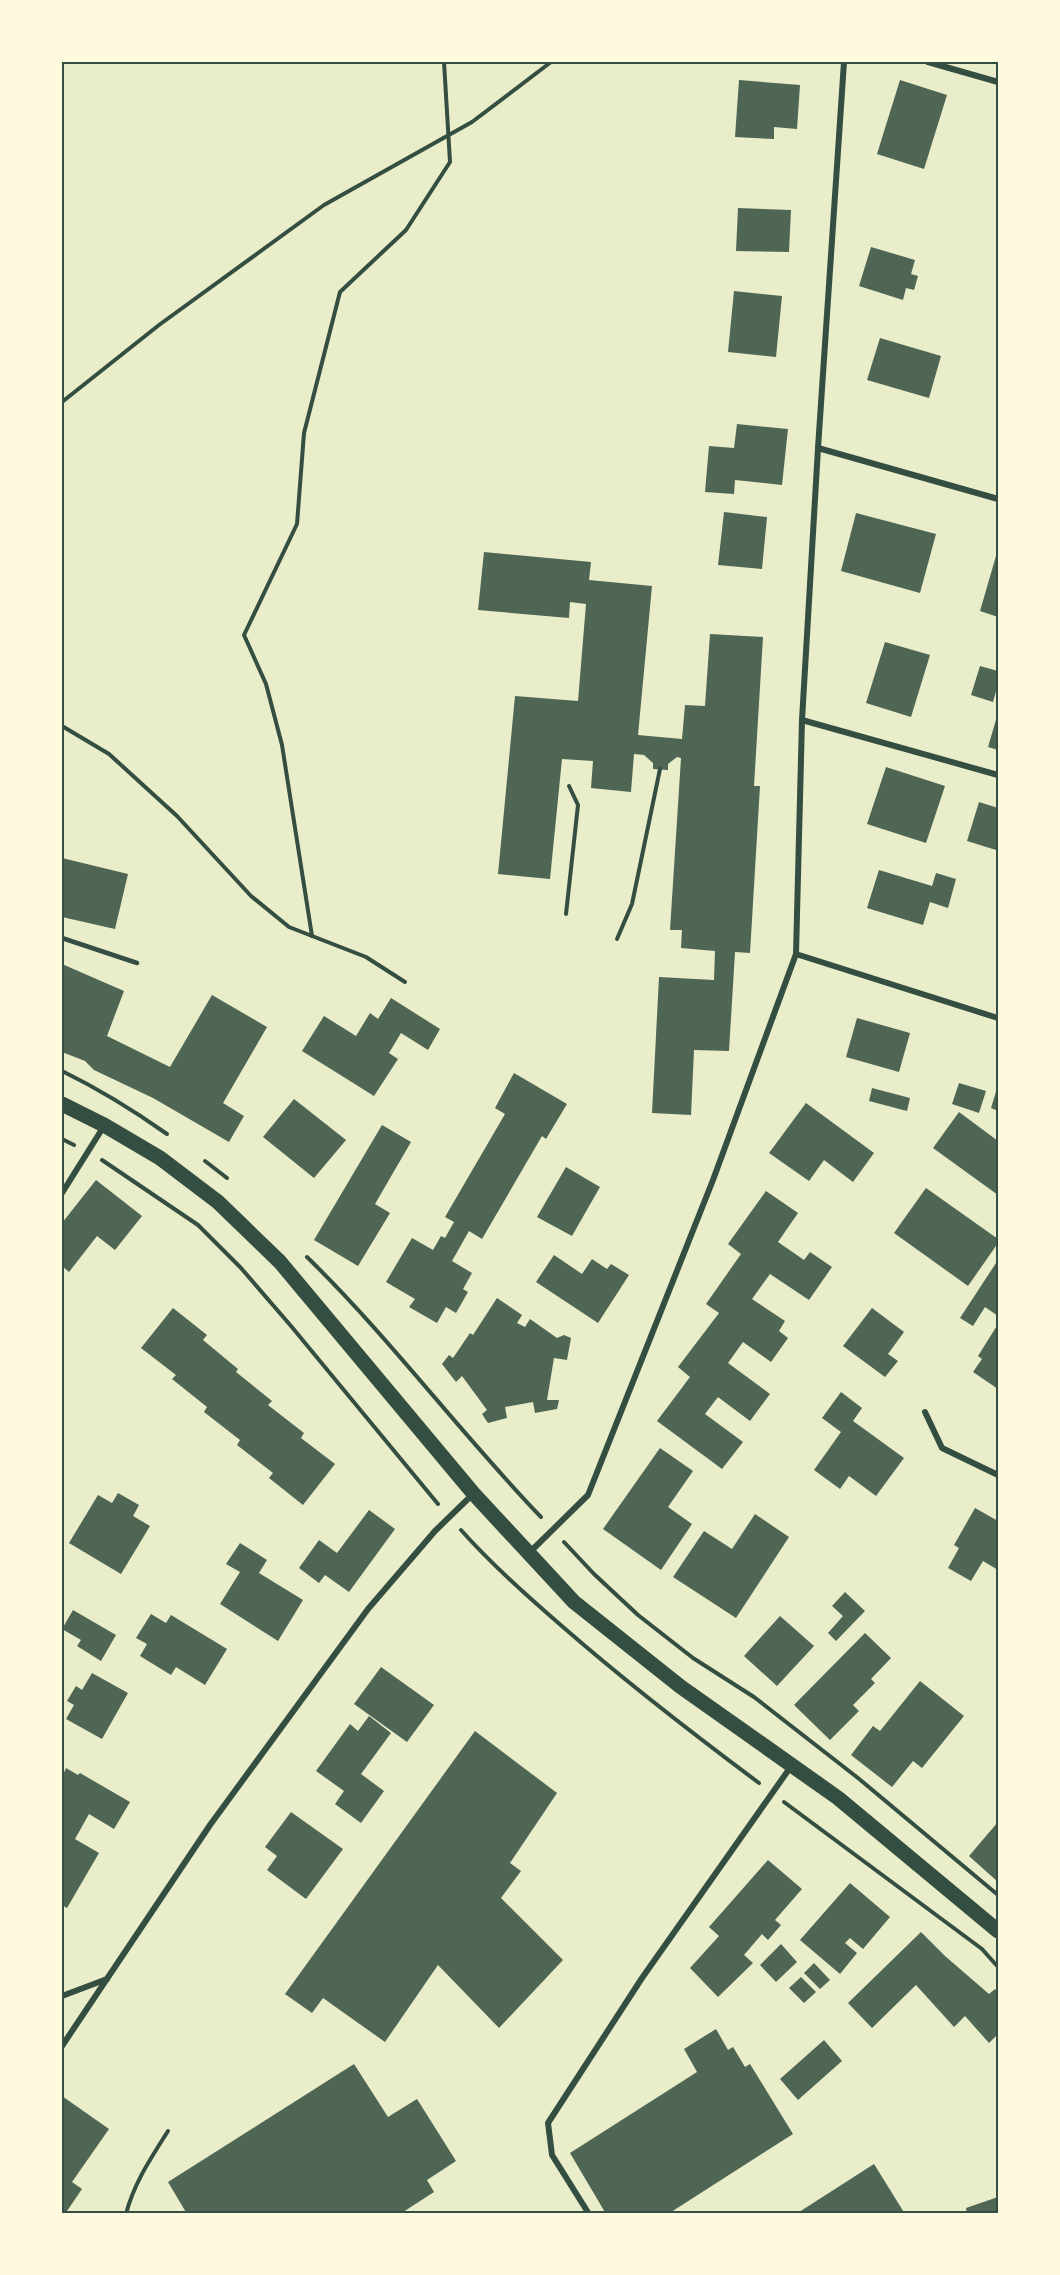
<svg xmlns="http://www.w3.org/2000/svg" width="1060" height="2275" viewBox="0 0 1060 2275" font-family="Montserrat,sans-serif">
<rect width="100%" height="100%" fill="#e9edc9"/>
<g fill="#4f6655">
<path d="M739 80 800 85 797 129 774 127V139L735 137Z"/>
<path d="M900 80 947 95 924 169 877 154Z"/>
<path d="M738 208 791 210 789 252 736 251Z"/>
<path d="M871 247 915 260 911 274 918 276 914 290 906 288 903 300 859 286Z"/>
<path d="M734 291 782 296 776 357 728 352Z"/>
<path d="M880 338 941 356 929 398 867 380Z"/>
<path d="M737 424 788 429 782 485 735 480 734 494 705 492 709 446 734 448Z"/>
<path d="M724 512 767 517 762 569 718 565Z"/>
<path d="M856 513 936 534 920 593 841 571Z"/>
<path d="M998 549V617L980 611Z"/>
<path d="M484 552 591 562 589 580 652 586 638 735 682 739 685 705 705 706 710 634 763 637 754 786H760L750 953 735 952 729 1051 694 1050 691 1115 652 1113 659 977 714 980 715 951 681 948 682 930H670L681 758 677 757 668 764V770L653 769V763L644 755 634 754 631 792 591 788 593 761 562 759 550 879 498 874 515 696 578 701 586 604 570 602 569 618 478 610Z"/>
<path d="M885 642 930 655 911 717 866 703Z"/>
<path d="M980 666 998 671V684L993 702 971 695Z"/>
<path d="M998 713V750L988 747Z"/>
<path d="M886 767 945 786 926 843 867 824Z"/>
<path d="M979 802 998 808V845L996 850 967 841Z"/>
<path d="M62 858 128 874 115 929 62 917Z"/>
<path d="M879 870 932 886 936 873 956 879 948 908 930 902 923 925 867 908Z"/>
<path d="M62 964 124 991 107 1036 170 1067 212 995 267 1027 223 1103 244 1116 229 1142 153 1098 94 1070 85 1061 62 1052Z"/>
<path d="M391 998 440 1029 428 1050 401 1033 389 1053 398 1059 374 1096 302 1051 324 1016 356 1036 370 1013 378 1019Z"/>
<path d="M857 1018 910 1033 899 1072 846 1057Z"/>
<path d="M514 1073 567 1104 546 1139 542 1136 482 1239 469 1231 452 1261 472 1273 463 1289 468 1292 456 1313 446 1307 437 1323 409 1307 415 1299 386 1282 412 1238 433 1250 441 1236 445 1238 454 1222 445 1217 505 1114 495 1108Z"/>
<path d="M959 1083 986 1091 979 1113 952 1104Z"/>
<path d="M998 1085V1111L991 1108Z"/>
<path d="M872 1088 910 1098 907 1111 869 1101Z"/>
<path d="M294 1099 346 1140 314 1178 263 1137Z"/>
<path d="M806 1103 874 1153 853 1182 824 1160 809 1181 769 1153Z"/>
<path d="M959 1112 998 1141V1195L933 1148Z"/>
<path d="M382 1125 411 1142 375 1204 390 1213 358 1266 314 1240Z"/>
<path d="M566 1167 600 1187 572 1236 537 1217Z"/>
<path d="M96 1180 142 1216 115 1250 97 1236 69 1272 62 1266V1223Z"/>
<path d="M926 1188 998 1239V1243L968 1286 894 1233Z"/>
<path d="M766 1191 798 1213 778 1242 804 1260 810 1252 832 1267 809 1300 770 1274 752 1299 785 1321 779 1331 788 1338 771 1362 743 1342 728 1363 770 1394 750 1421 718 1397 705 1414 743 1442 722 1469 657 1421 690 1377 678 1367 719 1313 706 1304 741 1254 728 1244Z"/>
<path d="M554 1255 582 1274 592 1259 607 1269 611 1264 629 1275 598 1323 536 1282Z"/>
<path d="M996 1263 998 1265V1316L985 1307 973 1326 960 1318Z"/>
<path d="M497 1298 522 1315 517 1323 525 1327 530 1319 557 1338 564 1335 571 1338 567 1360 554 1358 547 1400H559L557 1409 535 1413 533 1402 505 1407 507 1418 488 1423 482 1414 487 1410 462 1376 456 1382 442 1364 449 1355 453 1358 470 1333 473 1335Z"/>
<path d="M173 1308 207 1335 203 1340 238 1369 236 1372 272 1401 268 1405 304 1433 301 1438 335 1464 303 1505 269 1478 273 1473 237 1445 240 1440 204 1412 207 1407 172 1379 176 1375 141 1348Z"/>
<path d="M872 1308 904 1332 888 1354 898 1361 885 1377 843 1346Z"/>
<path d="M998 1324V1389L973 1372 982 1359 978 1356Z"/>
<path d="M841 1392 862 1408 853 1421 904 1458 876 1496 849 1476 840 1489 814 1470 841 1432 822 1418Z"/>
<path d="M660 1448 693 1471 668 1507 692 1524 661 1570 603 1529Z"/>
<path d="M118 1493 139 1505 133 1516 150 1526 121 1574 69 1543 98 1495 112 1503Z"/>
<path d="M975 1508 998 1521V1570L983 1561 971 1581 948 1568 959 1548 954 1545Z"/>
<path d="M369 1510 395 1529 349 1592 325 1575 319 1583 299 1568 319 1540 337 1553Z"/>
<path d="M755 1514 789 1537 736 1618 673 1577 704 1531 732 1549Z"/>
<path d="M240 1543 267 1560 259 1573 303 1600 278 1641 220 1604 240 1572 226 1564Z"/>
<path d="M845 1592 865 1611 836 1641 828 1633 843 1616 832 1606Z"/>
<path d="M73 1610 116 1635 101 1661 77 1646 81 1640 62 1629Z"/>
<path d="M151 1614 166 1623 171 1615 227 1649 205 1685 176 1667 171 1675 140 1656 147 1644 136 1638Z"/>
<path d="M780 1616 814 1646 777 1686 744 1656Z"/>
<path d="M865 1633 891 1658 871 1679 875 1683 853 1705 859 1711 830 1740 794 1705Z"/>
<path d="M381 1667 434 1705 407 1742 354 1704Z"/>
<path d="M92 1673 128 1693 102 1739 66 1719 74 1705 67 1701 76 1686 82 1690Z"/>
<path d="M920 1681 964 1716 922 1768 913 1761 892 1787 851 1755 873 1726 880 1731Z"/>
<path d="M369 1716 391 1733 361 1774 384 1791 361 1823 335 1804 344 1791 316 1771 350 1724 358 1731Z"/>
<path d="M475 1731 557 1793 510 1863 521 1871 501 1898 563 1960 499 2028 438 1965 385 2042 323 1998 312 2013 285 1994Z"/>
<path d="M66 1768 78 1775 80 1773 130 1802 114 1829 89 1814 75 1839 99 1853 67 1908 62 1905V1777Z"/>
<path d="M291 1812 343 1849 306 1899 267 1870 277 1856 265 1847Z"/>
<path d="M998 1822V1882L969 1856Z"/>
<path d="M768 1860 802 1889 775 1920 781 1925 768 1940 762 1934 744 1955 753 1963 718 1997 690 1968 719 1936 709 1927Z"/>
<path d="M850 1883 890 1917 863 1949 850 1938 845 1943 857 1953 840 1974 800 1940Z"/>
<path d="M921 1932 945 1956 989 1994 995 1989 998 1993V2034L989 2043 965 2016 954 2027 916 1985 872 2028 848 2003Z"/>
<path d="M781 1944 797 1962 776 1982 760 1965Z"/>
<path d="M814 1963 830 1980 820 1989 804 1973Z"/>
<path d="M801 1977 816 1992 804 2003 789 1988Z"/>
<path d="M716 2029 728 2050 733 2047 745 2067 750 2064 793 2134 668 2214H606L570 2153 697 2072 684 2049Z"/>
<path d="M824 2040 842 2061 798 2100 780 2079Z"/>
<path d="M354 2064 388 2117 417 2099 456 2161 427 2180 434 2192 400 2214H187L168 2182Z"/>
<path d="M62 2096 109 2129 72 2182 82 2189 65 2214H62Z"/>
<path d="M874 2164 905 2214H796Z"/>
<path d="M998 2197V2214H967L966 2208Z"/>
</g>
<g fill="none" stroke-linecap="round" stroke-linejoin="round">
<g stroke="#344e41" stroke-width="4">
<path d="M62 402 159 325 324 205 472 122 551 62"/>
<path d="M62 726 109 754 177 816 251 896 289 927 366 957 405 982"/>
<path d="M566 914 578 805 569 786"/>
<path d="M312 936 282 745 266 684 244 635 297 524 304 433 340 292 406 230 450 162 444 62"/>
<path d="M617 939 632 904 660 769"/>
<path d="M62 1071C99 1089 133 1110 167 1134"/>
<path d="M62 1139 74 1145"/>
<path d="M102 1160 198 1225 241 1268 291 1326 438 1504"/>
<path d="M205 1161 227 1178"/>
<path d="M307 1257C391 1339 460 1433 541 1517"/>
<path d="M461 1530C492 1565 528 1597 563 1627 626 1682 692 1733 759 1783"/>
<path d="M564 1542 594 1574 638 1615 693 1658 754 1697 858 1778 998 1895"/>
<path d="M784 1802 982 1949 998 1967"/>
<path d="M126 2214C134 2183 151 2158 168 2131"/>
</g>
<path stroke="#344e41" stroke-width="4.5" d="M62 938 137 963"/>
<g stroke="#344e41" stroke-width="6">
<path d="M928 62 998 82"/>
<path d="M818 448 998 499"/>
<path d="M802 720 998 775"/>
<path d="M796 954 998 1018"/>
<path d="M62 1193 104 1126"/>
<path d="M925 1412 942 1448 998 1475"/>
<path d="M529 1553 588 1495 713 1180 796 954 802 720 818 448 844 62"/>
<path d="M62 1996 107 1979"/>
<path d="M62 2046 210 1825 368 1609 435 1531 473 1494"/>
<path d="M589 2214 552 2155 548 2123 642 1978 792 1765"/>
</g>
<path stroke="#344e41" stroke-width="15" d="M62 1104 104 1125 160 1158 218 1202 280 1262 473 1493 574 1602 681 1687 838 1798 998 1931"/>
</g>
<rect width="1060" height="2275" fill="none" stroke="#fefae0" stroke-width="126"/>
<rect x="63" y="63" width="934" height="2149" fill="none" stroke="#344e41" stroke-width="2"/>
</svg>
